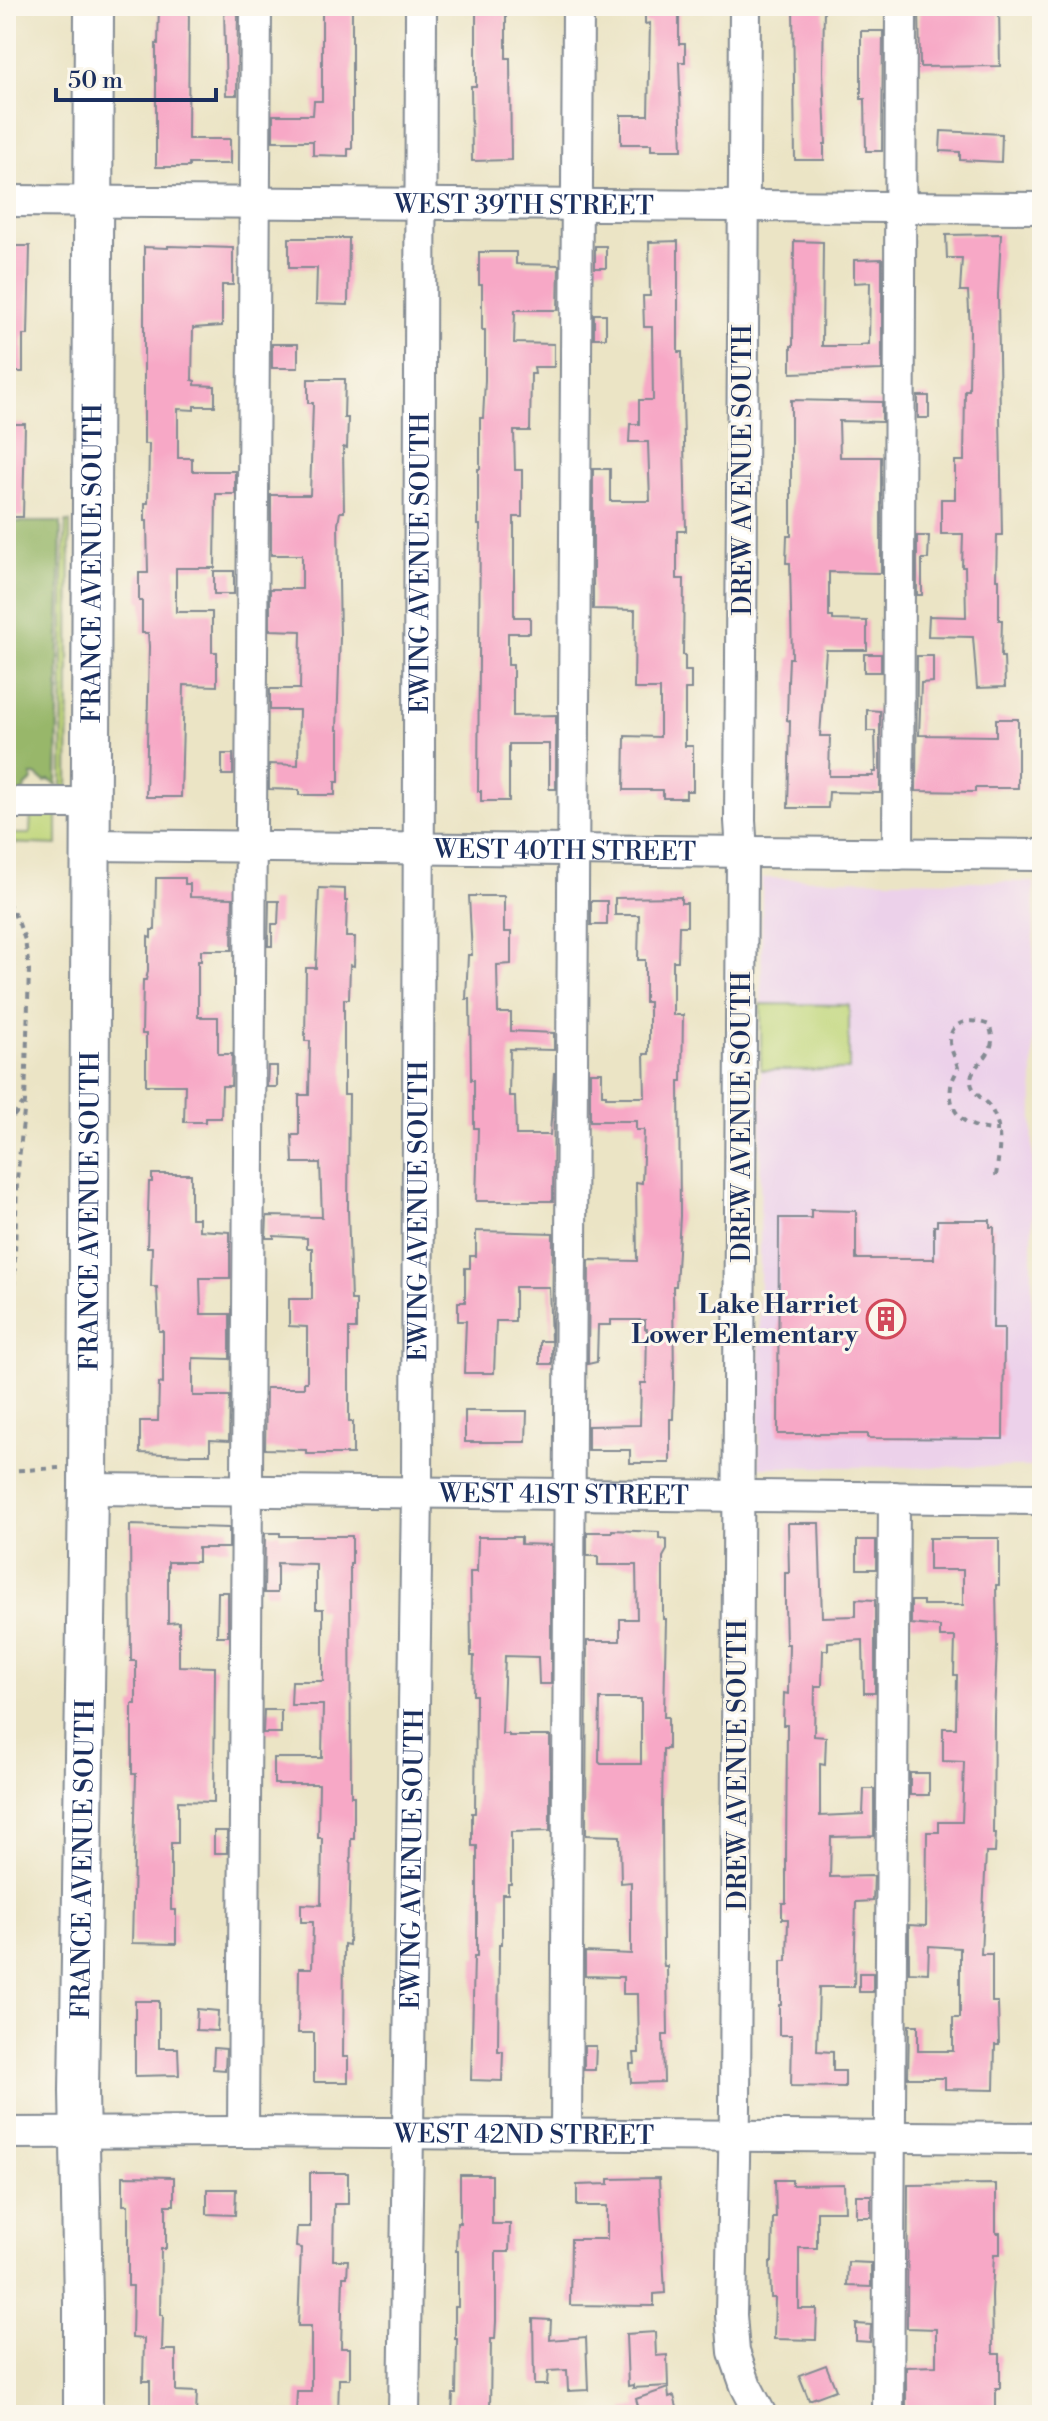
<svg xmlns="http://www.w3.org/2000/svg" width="1048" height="2421" viewBox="0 0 1048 2421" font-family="'Libre Bodoni',serif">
<rect width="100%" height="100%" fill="#fbf7ec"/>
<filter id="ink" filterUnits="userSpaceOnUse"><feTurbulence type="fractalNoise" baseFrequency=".0125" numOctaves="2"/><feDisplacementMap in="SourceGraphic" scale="16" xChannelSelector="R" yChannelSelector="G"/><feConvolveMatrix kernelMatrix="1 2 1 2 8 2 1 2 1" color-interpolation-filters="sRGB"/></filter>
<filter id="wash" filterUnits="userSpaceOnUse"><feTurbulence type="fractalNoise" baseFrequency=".006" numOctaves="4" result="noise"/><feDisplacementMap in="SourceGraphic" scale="32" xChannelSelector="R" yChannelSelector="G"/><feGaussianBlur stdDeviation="1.8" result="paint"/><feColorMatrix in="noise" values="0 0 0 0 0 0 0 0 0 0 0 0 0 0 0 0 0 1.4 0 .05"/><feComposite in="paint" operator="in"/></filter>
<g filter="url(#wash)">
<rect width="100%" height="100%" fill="#ebe4c5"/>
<path fill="#ecd1ea" d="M762 878 1034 882 1031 1467H759Z"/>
<g fill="#c0d67a" stroke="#6e826c" stroke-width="2">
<path d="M66 522H70L68 793 62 798 63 575Z"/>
<path d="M31 810H57V845L6 843V834H30Z"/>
<path d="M761 1004 849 1005V1070H761Z"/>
</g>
<path fill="#98b76a" stroke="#5a7364" stroke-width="2" d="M6 522H61L57 785 49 780 45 782 36 775H31L33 780 26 786 25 790 19 793 6 783Z"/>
<g id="blocks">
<g fill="#f7a8c6" fill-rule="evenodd">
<path d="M159 6H189L188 139H230V164H189V167H156V44H158Z"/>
<path d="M224 6H238L237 95H226Z"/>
<path d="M322 6H352V149H348V156L313 155V141H273V115H313L314 101H322Z"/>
<path d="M476 6H506V58H510L511 160 472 161 471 86H476Z"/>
<path d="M645 6H679V44H685V62H679L682 150H651V144H621V115H648L650 23 645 24Z"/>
<path d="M793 6H824L823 72 826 144H824V160H795Z"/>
<path d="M919 6H999L1000 66 920 67Z"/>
<path d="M861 31H883L882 151H866L865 99H861Z"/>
<path d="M941 131 1002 134 1001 162 960 160V152L940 151Z"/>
<path d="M1001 234 998 295 1002 535H997L996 579H999V620H1002L1001 657H1004L1005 687 977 688 973 637 928 636 929 616 966 617 965 567H962L963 534H941V499H955V461H964L965 390H969L970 331 968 291H960L962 258H947L946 235Z"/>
<path d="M289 238H349L348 305 316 304 317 268H289Z"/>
<path d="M678 241V352H682L686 531H677V579H684L683 655H685V671H691V689H685V746H693V791H686V798H663V790H624L625 736 660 737V689H634L635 610 593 609V469H610V501H650L648 442H629L630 424H639V400H653L652 327H644L643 296H650L649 242Z"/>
<path d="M794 241 823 242 822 346H861V345L869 344 870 282 854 283V260L882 259V370L791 373V346H793Z"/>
<path d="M6 246H30L28 335H23V372H6Z"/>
<path d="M168 246 233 248V285H222V326L193 328 192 380 195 381V385L215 386V406H194V410L178 409V458H192V471H235V494H216L215 568H176V612H212V652H217V686L184 685 181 797H146L149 646 148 633H142V601H139V573H148L147 521H145V503H148L149 444H144V247L168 248Z"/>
<rect x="595" y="246" width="11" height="22"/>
<path d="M479 252H516V264L559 265 558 310H515L514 343 554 344V367H534L535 374H531L530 431H514L515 470H522V517H514V617H530V633H508V665H513V716L556 715V789H549V744H509V801H481V791H478L480 525H478V469H480V418H483L485 380V330H482V285H479Z"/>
<rect x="594" y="314" width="12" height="24"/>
<rect x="272" y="344" width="26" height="24"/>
<path d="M308 379H345L344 418H348L347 448 343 447 344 512H340L338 524 340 637 337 730H339V782H335V795H299V790L269 789V764L298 765 299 710H270V689H300L301 631 270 630V589H302V555H271V495H310L313 403H308Z"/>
<rect x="918" y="396" width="11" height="22"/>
<path d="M791 400 882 402V422L839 421 840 457H881V573L829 572V617H833V620L867 621V650H826L820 736H830L829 776H873V772H876L875 731H867V710L880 711V793L829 792 828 808H788L790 721 787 720 788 682 789 658H792L790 563H786L787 536H791Z"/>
<path d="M6 424H25L23 517H6Z"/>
<path d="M917 536H929L928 559H922V595H917Z"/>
<rect x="214" y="571" width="20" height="23"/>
<rect x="864" y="654" width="17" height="18"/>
<path d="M917 656H933V682L921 683 919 735 996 736V719H1018V788H975V792L916 791Z"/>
<rect x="222" y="754" width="11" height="21"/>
<path d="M156 878H185V884H190V897L233 898 232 950H201V961H198V1017H218V1054H232L231 1086H222L221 1118H205V1122H184L185 1085H146V1034H142L143 980H146L148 971V937L151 938V930H155Z"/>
<path d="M319 888 345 889V901H347L346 937H355L354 966 350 965 349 999H344V1095H349L348 1209 351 1300H356V1329H349V1422H353V1454H306V1450L265 1449 266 1388H304V1382H307V1327L289 1326V1299H312V1248H307V1238L274 1236V1238H266L267 1216 322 1217 320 1163H293L292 1135H299V1095H309L310 1041H305L306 968H316Z"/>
<path d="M469 896H504V932H511V964L497 965 498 1013H511V1031L554 1033V1050L510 1049 509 1096H515L516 1135H550L554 1072 553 1201H476L478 1128H474V1080H471L470 999H466L468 955H472Z"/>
<path d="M681 897V903H687V926H679L678 961H673V1015H683L682 1081H679L680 1216 676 1286H673L674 1384 673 1419H670V1463H630V1450H588V1426L640 1425 641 1383H646L647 1329H645V1320H611V1325H598L597 1362 588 1364 589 1260 637 1261 636 1182 642 1183 644 1130H636V1121H590V1072H602V1095H606V1097H645L644 1054H649V1002H645V960H638L639 915H615V898Z"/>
<path d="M269 901H279L278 924H272V946H268Z"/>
<rect x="591" y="901" width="16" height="24"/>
<path d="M268 1066H277V1087H267Z"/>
<path d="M152 1174H191V1218H199V1230L230 1232V1278H200L201 1314H230V1359L193 1358V1396H230L229 1441 210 1440V1454H190V1455L140 1453V1421H158L159 1383 163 1384V1331H159L157 1287H151L152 1247H147L149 1182H152Z"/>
<path d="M811 1210 856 1211V1259H934V1226H937V1220H990V1227H994L993 1328H1004L1003 1439 868 1438V1434H778L779 1218H811Z"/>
<path d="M476 1231 553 1233 552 1364H540V1341H551L549 1287H515V1321H496L494 1373H464L466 1321H458V1302H465V1268H470V1256H476Z"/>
<path d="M465 1411H527L526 1442H465Z"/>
<path d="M788 1523H819L822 1617 856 1616V1599L875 1600V1693H864L863 1640 828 1642V1650H823L822 1686H815L814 1736 826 1737 825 1765 820 1764V1816L863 1814 864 1789H874V1836L831 1837 830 1877 874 1876 873 1901 856 1902 854 1987H819L817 2051 833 2052V2071H845V2087L791 2086 792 2035H779V2005H781V1961H787L788 1919H782V1903H786V1863L787 1725H783L784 1693 788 1694 789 1644H786L785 1605V1573H789Z"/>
<path d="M130 1525 229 1528V1548H198V1562H168V1623L179 1622V1666L215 1667 214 1802 178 1801V1843H171V1910H176V1944L132 1943 136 1774H132V1704H136V1661H131Z"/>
<path d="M612 1530 659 1532V1538L667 1539V1550L663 1557V1619H666L664 1717H668V1749H663L662 1812 663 1958 664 1966H667L668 2035H663L664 2082 631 2083 630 2064H635L634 2053H639L638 1994H623V1977L585 1976V1952L631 1954V1882L621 1883 620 1836 586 1835 587 1641H620V1619H637L636 1565H598V1556H587V1532H612ZM600 1699H641V1764H601L599 1762Z"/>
<path d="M265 1533H280V1536H352V1564H350L351 1796H354V1839H351L349 1945 344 1944 343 2057H348V2082H314V2033H298L299 1968H312L313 1922H301V1904L321 1905 322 1838H318L319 1784H274V1758H322L323 1705H291L292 1681H323V1609H316V1564L277 1563V1593H264Z"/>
<path d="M478 1537H521V1544L551 1545V1684H539L538 1657 505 1656 502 1734H509V1736H550V1831L511 1832V1884H508V1894H502V1944H499L498 2051H503L502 2081 471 2080 474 1957H477V1846H472V1813H475L476 1695H473L474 1656H471L470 1572H477Z"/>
<path d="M929 1538H999V1585H996L997 1646 994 1716 993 1833H996L995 1853H986L981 1954H992V2002H998L999 2045H995L994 2090 945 2089V2078H908L909 2025H918V2051H953V2018H960V1948L929 1946 928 1973 909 1972V1925L926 1926 927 1832H939V1822H962L964 1762 943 1761V1728H956L957 1675H954L955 1637H940V1627L911 1624V1601H923V1605H963V1570H929Z"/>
<rect x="857" y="1540" width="19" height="29"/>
<path d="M218 1592H228V1636H217Z"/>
<path d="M264 1710H281V1733H263Z"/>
<rect x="910" y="1773" width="19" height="22"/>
<rect x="214" y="1831" width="13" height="22"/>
<rect x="859" y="1973" width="14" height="19"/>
<path d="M135 2001H159V2048H178L179 2075 135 2076Z"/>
<path d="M197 2009 218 2011 217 2031 196 2030Z"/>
<path d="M584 2046H596L595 2070H584Z"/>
<path d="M214 2048 226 2049 225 2070 213 2069Z"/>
<path d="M310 2173H348V2204H334L333 2260H348L347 2277H343L341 2348H350V2379H339L338 2415H296L297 2391H311V2326H298L301 2248 296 2247 297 2227H310Z"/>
<path d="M460 2175H492V2224H510L509 2252H496V2321L495 2339H491L490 2411H485V2415H452L453 2394H456L457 2339H455V2307H458V2251H456L457 2223H460Z"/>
<path d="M123 2176 174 2177V2205H166V2249H161L160 2315H163L162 2350H176V2391L197 2392 196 2415H150V2381H143L144 2339 132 2338 133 2286H128V2205H123Z"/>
<path d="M659 2178 665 2293 654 2294V2306L570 2305 571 2239H607V2206H577V2185L609 2184V2179Z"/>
<path d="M775 2180H792V2185L844 2184 845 2211H817V2248H799V2309H817L816 2340 774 2339 775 2298H771L770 2262H772L773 2218H776Z"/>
<path d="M996 2184V2233H1000V2254H994L992 2295 993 2354H1000V2388H996V2415H906V2367L936 2366V2329L907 2328 908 2185Z"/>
<path d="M207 2189H236L235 2215 207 2214Z"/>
<rect x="856" y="2195" width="15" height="22"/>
<path d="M848 2262 871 2263V2287L847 2286Z"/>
<path d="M533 2319 551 2320 550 2340 586 2337 588 2390 568 2391 567 2370 548 2371 547 2385H534Z"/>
<path d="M856 2324 871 2325 870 2342 856 2341Z"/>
<path d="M655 2332 656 2356 667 2355 668 2386 633 2388V2385L628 2386 626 2334Z"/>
<path d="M826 2365 836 2390 809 2400 799 2375Z"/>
<path d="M668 2388 669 2398 674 2396 679 2415H626L625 2409 638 2406 636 2399Z"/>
</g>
</g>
</g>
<g filter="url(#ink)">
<use href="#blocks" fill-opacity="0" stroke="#838a92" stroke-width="2"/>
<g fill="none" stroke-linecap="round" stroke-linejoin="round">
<g stroke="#838a92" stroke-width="34">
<g id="minor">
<path d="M745 6 740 821 742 852 735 2108 731 2315 734 2352 746 2386 761 2415"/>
<path id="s1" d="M6 201 1042 208"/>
<path d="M6 803H90"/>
<path id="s2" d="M89 845 1042 855"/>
<path d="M898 854 901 6"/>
<path id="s3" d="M88 1489 1042 1499"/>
<path d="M243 2132 256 6"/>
<path id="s4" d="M6 2133 243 2132 1042 2138"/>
<path d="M566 2134 578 6"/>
<path id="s5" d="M404 2415 417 1492 421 6"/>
<path d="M888 2415 894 1497"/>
</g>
</g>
<g stroke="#838a92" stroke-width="42">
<g id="major">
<path id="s6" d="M83 2415V2303L79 2091 88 1489 94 6"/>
</g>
</g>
<g stroke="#838a92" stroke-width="4" stroke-dasharray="6 6" stroke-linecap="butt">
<path d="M6 902 10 906 19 924 25 940 29 969 25 1102 17 1179 9 1471"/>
<path d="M6 1126 23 1104"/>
<path d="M996 1176C999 1152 1004 1129 990 1107 984 1099 972 1093 971 1082 969 1061 1002 1058 989 1025 973 1018 949 1019 950 1043 951 1051 956 1059 958 1068 956 1074 952 1079 951 1086 947 1116 971 1131 999 1130"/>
<path d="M6 1268 14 1277"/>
<path d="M6 1471 59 1468"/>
</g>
<use href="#minor" stroke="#fff" stroke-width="30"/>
<use href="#major" stroke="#fff" stroke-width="38"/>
</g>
</g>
<defs>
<g id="building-ring" transform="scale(2)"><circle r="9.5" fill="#fbf7ec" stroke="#d1495b" stroke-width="1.5"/><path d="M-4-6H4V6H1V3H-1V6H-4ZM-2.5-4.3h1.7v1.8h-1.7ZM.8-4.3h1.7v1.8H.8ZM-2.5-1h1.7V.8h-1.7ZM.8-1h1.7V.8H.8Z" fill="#d1495b"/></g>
</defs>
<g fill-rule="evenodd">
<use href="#building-ring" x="886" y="1319"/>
</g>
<g text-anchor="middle" stroke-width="6" stroke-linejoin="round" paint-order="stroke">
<g font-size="26" fill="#1b2f5e" stroke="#fbf7ec">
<text dy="9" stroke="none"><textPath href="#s1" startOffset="518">WEST 39TH STREET</textPath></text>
<text transform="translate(742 470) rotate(-90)" y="9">DREW AVENUE SOUTH</text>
<text dy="9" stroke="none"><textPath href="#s6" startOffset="1852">FRANCE AVENUE SOUTH</textPath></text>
<text dy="9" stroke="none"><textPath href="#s5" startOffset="1852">EWING AVENUE SOUTH</textPath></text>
<text dy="9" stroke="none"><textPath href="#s2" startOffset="476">WEST 40TH STREET</textPath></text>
<text transform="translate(741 1117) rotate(-90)" y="9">DREW AVENUE SOUTH</text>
<text dy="9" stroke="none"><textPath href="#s6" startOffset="1204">FRANCE AVENUE SOUTH</textPath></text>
<text dy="9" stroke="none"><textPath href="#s5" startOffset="1204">EWING AVENUE SOUTH</textPath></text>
<text dy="9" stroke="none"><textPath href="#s3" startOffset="476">WEST 41ST STREET</textPath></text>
<text transform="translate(737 1765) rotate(-90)" y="9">DREW AVENUE SOUTH</text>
<text dy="9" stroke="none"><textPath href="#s6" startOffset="556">FRANCE AVENUE SOUTH</textPath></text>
<text dy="9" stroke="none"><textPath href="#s5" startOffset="556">EWING AVENUE SOUTH</textPath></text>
<text dy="9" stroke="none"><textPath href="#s4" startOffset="518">WEST 42ND STREET</textPath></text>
</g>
<g font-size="26" font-weight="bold" fill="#1b2f5e" stroke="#fbf7ec" text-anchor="end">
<text x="858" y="1313">Lake Harriet<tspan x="858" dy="30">Lower Elementary</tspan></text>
</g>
</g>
<rect width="1048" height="2421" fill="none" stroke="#fbf7ec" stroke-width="32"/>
<path d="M56 88v12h160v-12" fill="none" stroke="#1b2f5e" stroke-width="4"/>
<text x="68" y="88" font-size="24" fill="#1b2f5e" stroke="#fbf7ec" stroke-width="6" paint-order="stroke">50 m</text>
</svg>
